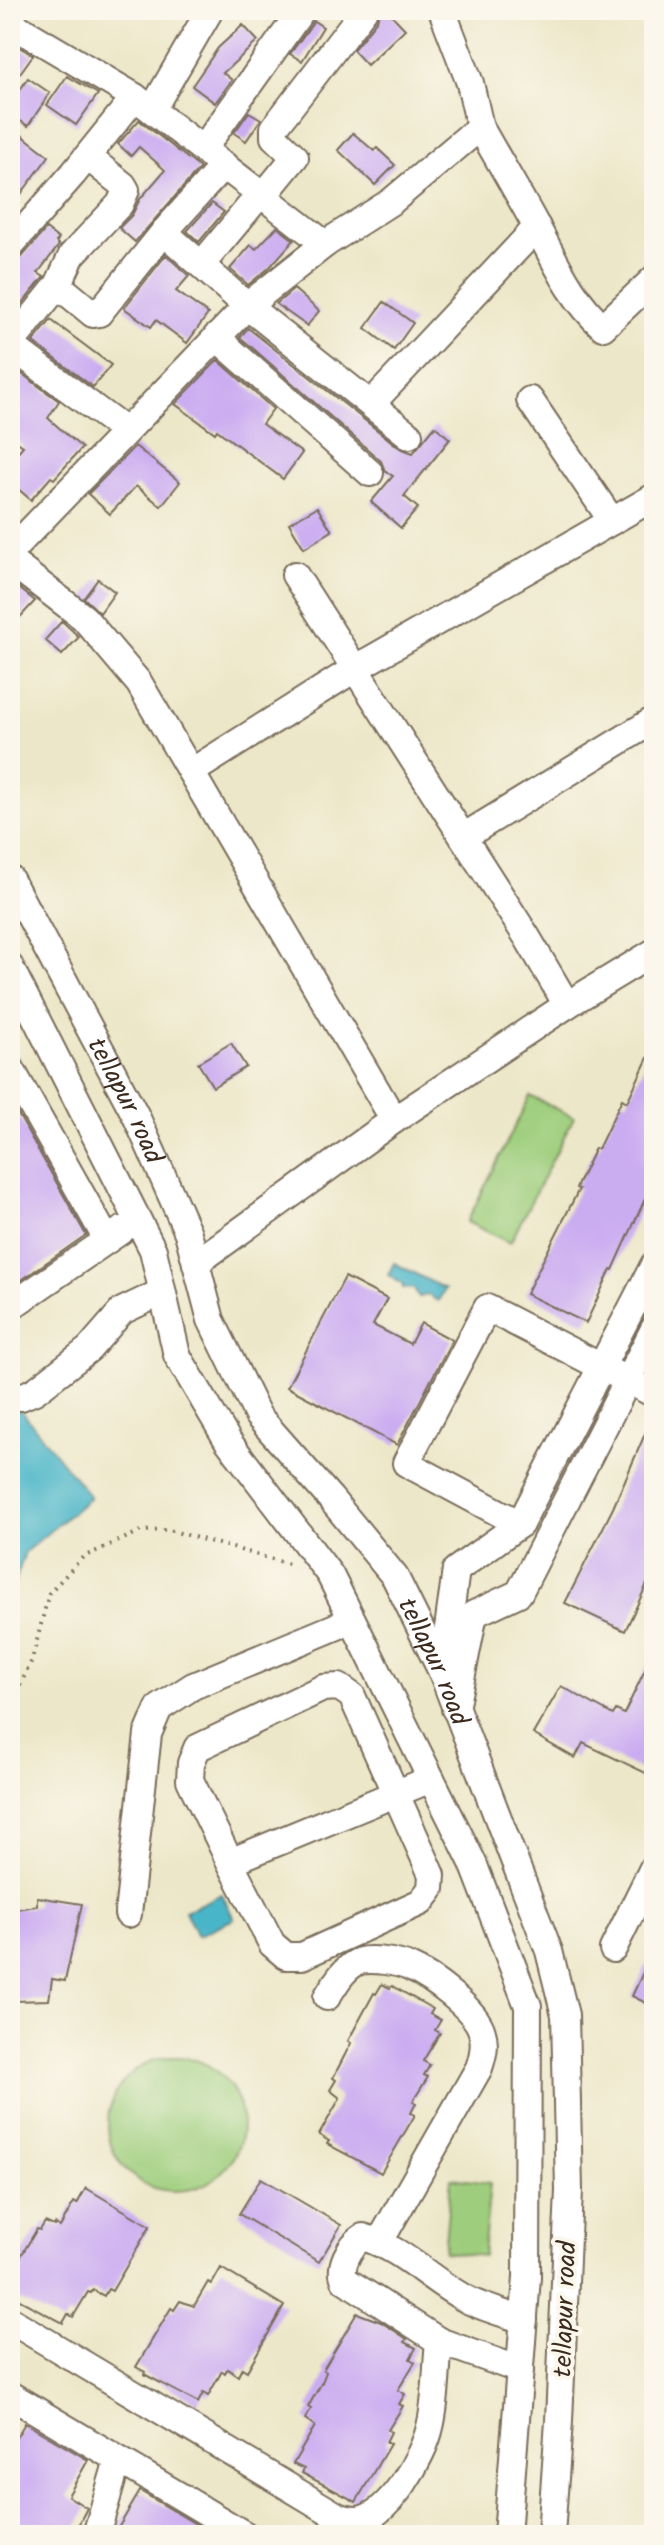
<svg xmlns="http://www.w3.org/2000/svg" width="664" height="2545" viewBox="0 0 664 2545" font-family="Kalam,sans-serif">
<rect width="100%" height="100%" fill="#fbf7ec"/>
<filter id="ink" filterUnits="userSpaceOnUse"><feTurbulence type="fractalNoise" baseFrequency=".0125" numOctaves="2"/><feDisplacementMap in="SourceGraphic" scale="16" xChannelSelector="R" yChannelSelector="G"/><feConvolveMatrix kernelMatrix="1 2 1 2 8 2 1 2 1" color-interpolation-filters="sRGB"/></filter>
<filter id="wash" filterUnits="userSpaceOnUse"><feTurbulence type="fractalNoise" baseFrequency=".006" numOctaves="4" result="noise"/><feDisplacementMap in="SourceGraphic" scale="32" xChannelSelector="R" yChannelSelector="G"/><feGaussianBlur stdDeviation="1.8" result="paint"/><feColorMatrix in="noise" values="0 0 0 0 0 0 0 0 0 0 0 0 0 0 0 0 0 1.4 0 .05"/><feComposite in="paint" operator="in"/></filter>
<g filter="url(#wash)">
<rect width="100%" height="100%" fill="#ede7c9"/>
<g fill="#9ece7d" stroke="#6c7c4e" stroke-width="2">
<path d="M530 1096 574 1117 510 1243 467 1222Z"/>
<circle cx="175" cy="2124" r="67"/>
<path d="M451 2178 490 2183 483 2256 444 2252Z"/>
</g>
<g fill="#4ab5c8" stroke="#427073" stroke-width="2">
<path d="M394 1263 445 1289 438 1301 428 1295 419 1297 414 1289 403 1288 402 1284 388 1275Z"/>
<path d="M20 1409 90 1497 25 1552 10 1597V1416Z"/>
<path d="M222 1894 234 1919 197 1936 185 1911Z"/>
</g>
<g id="blocks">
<g fill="#caacf1">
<path d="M380 10H387L405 29 367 65 353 50 377 20Z"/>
<path d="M314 21 323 27 302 61 290 54Z"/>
<path d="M243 25 258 41 223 73 232 80 215 103 192 86 218 48Z"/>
<path d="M10 42 33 55 10 87Z"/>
<path d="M67 76 98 94 76 125 47 105Z"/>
<path d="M28 78 50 93 28 126 10 114V105Z"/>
<path d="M249 112 261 119 246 141 234 133Z"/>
<path d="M139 120 200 168 135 242 119 228 132 215 140 199 165 170 139 147 131 156 118 144Z"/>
<path d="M10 126 49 156 10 209Z"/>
<path d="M353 133 374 151 377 148 395 165 375 185 338 150Z"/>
<path d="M212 203 224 212 199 242 187 231Z"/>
<path d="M277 227 294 240 269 268 248 285 230 269 251 245 256 249Z"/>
<path d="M46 229 59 239 56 242 59 245 38 273 44 277 10 319V262L22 257Z"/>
<path d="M166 255 189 276 176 291 208 314 187 343 156 320 151 327 124 308Z"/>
<path d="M294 289 319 311 307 326 276 304Z"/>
<path d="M384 302 413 323 394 350 365 328Z"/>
<path d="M51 320 111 365 93 387 33 342Z"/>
<path d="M248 328 400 448 413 453 435 426 450 439 404 496 418 508 401 528 371 502 393 476 385 471 381 461 240 337Z"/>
<path d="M218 360 273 409 262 424 302 453 283 479 217 430 215 433 175 404Z"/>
<path d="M18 371 59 401 48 418 82 448 54 479 51 477 31 500 10 482V461L23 446 10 437V382Z"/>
<path d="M135 446 180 482 161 506 136 486 110 514 88 494Z"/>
<path d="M317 507 332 531 304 548 289 523Z"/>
<path d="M98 579 115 592 100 613 84 598Z"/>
<path d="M10 581 35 601 10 628Z"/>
<path d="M62 621 79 637 62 655 45 640Z"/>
<path d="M231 1043 246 1067 213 1087 198 1063Z"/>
<path d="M654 1045V1179L613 1270 611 1269 586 1323 526 1294 579 1189 576 1188 595 1148 598 1149 622 1099 627 1102Z"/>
<path d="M10 1100 86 1235 10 1288Z"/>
<path d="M345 1277 387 1299 373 1325 410 1344 421 1323 452 1340 397 1445 287 1387Z"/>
<path d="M654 1413V1584L648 1582 625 1631 565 1603 613 1508Z"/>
<path d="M654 1651V1777L583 1743 575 1758 533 1734 561 1686 613 1715 616 1710 624 1714Z"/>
<path d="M37 1897 82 1904 65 1981 52 1979 49 2000 13 2001 10 1986V1910L37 1906Z"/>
<path d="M654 1949V2007L632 1996Z"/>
<path d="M382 1984 390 1988 392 1986 433 2009 430 2014 441 2020 435 2030 440 2033 423 2061 430 2065 424 2075 428 2077 413 2101 416 2103 411 2113 415 2115 381 2173 327 2144 329 2141 319 2135 340 2098 330 2090 336 2080 333 2078 351 2043 348 2041 374 1993 376 1994Z"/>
<path d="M261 2178 341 2225 319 2262 239 2214Z"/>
<path d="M86 2188 150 2226 112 2291 108 2289 104 2296 93 2290 91 2293 88 2292 73 2317 68 2314 63 2323 10 2295V2263L15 2266 37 2229 40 2230 45 2222 54 2226 55 2224 60 2227 74 2202 77 2204Z"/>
<path d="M221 2268 284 2306 247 2371 242 2368 238 2376 227 2369 225 2373 222 2371 208 2396 203 2393 198 2403 144 2374 145 2372 136 2367 171 2308 174 2310 180 2301 194 2306 208 2282 212 2284Z"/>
<path d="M357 2313 381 2322 407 2339 405 2342 416 2348 410 2359 415 2362 398 2390 405 2394 399 2404 403 2406 388 2430 391 2432 386 2442 390 2444 356 2502 302 2473 304 2469 293 2464 315 2426 305 2419 311 2409 308 2407 322 2382 326 2372 323 2370Z"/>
<path d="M25 2423 88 2460 68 2496 87 2508 73 2535H10V2448Z"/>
<path d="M140 2491 214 2535H114Z"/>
</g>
</g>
</g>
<g filter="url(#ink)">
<use href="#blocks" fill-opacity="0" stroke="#796c5a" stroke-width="2"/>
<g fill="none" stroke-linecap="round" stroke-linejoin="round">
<g stroke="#796c5a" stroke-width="30">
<g id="minor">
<path d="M10 23 135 97 325 244"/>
<path d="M152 110 210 10"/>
<path d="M480 127C498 159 517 191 535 224 556 262 570 297 603 327L654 279"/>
<path d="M203 149 302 10"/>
<path d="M88 157 123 185 126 190 120 204 72 255 58 285 93 314 99 313 164 232 224 165"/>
<path d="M264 195 295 157 274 137V128L364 10"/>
<path d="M164 232 247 306 409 435"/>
<path d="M10 246 73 174 135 97"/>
<path d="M202 264 261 193"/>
<path d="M216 337 370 473"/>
<path d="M10 345 125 431"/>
<path d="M10 345 58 285"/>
<path d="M530 400 612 521"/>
<path d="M372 403 537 227"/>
<path d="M10 552 247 306 325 244 392 201 480 127 470 83 442 10"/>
<path d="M10 561 84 618 139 683 394 1120"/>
<path d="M295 575 527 937 567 1005"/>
<path d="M191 772 356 668 654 497"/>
<path d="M463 837 654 720"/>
<path id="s1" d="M10 879 136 1116 188 1233 211 1320 258 1416 331 1499 395 1577 442 1672 549 1951 565 2015 569 2190 559 2421 551 2535"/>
<path d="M10 967 153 1250 177 1355 228 1441 330 1575 473 1863 528 2006 527 2277 507 2535"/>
<path d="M10 1067 107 1240"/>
<path d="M196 1263 394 1120 567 1005 654 952"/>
<path d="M10 1307 122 1230"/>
<path d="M10 1396 21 1397 35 1391 89 1349 122 1311 162 1292"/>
<path d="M520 1524 406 1463 487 1308 654 1394"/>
<path d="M442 1672 456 1570 520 1524 654 1265"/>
<path d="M455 1709 474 1614 519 1593 654 1329"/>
<path d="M230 1862 272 1944 286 1956H302L421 1902 431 1889 432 1875 352 1696 339 1687 323 1688 197 1748 191 1763 190 1780 230 1862 397 1793 431 1779"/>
<path d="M128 1914 148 1734 159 1708 193 1686 352 1620"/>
<path d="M613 1949 654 1866"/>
<path d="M327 1997C335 1984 345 1966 360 1961 372 1958 398 1962 409 1967 430 1976 476 2009 482 2032 486 2044 483 2056 479 2068L379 2243"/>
<path d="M10 2320 339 2517C344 2518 351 2520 357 2520 389 2518 424 2455 430 2427 437 2399 436 2369 439 2341"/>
<path d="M520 2370 439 2341 345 2280C338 2267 350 2245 363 2237 404 2249 433 2283 470 2301 487 2309 506 2314 524 2320"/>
<path d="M10 2395 245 2535"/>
<path d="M96 2535 118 2460"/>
</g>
</g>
<path stroke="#796c5a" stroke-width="4" stroke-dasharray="2 6" stroke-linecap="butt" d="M10 1707 32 1660 49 1593 83 1557 141 1531 169 1530 293 1565"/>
<use href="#minor" stroke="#fff" stroke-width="26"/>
</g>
</g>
<g text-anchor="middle" stroke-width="8" stroke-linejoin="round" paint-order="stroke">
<g font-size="26" fill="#3b2a1e" stroke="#fbf7ec">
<text dy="9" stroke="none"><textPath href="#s1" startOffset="250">tellapur road</textPath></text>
<text dy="9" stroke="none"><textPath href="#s1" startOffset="898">tellapur road</textPath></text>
<text transform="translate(564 2309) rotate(-88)" y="9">tellapur road</text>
</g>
</g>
<rect width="664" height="2545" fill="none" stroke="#fbf7ec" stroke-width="40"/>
</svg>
